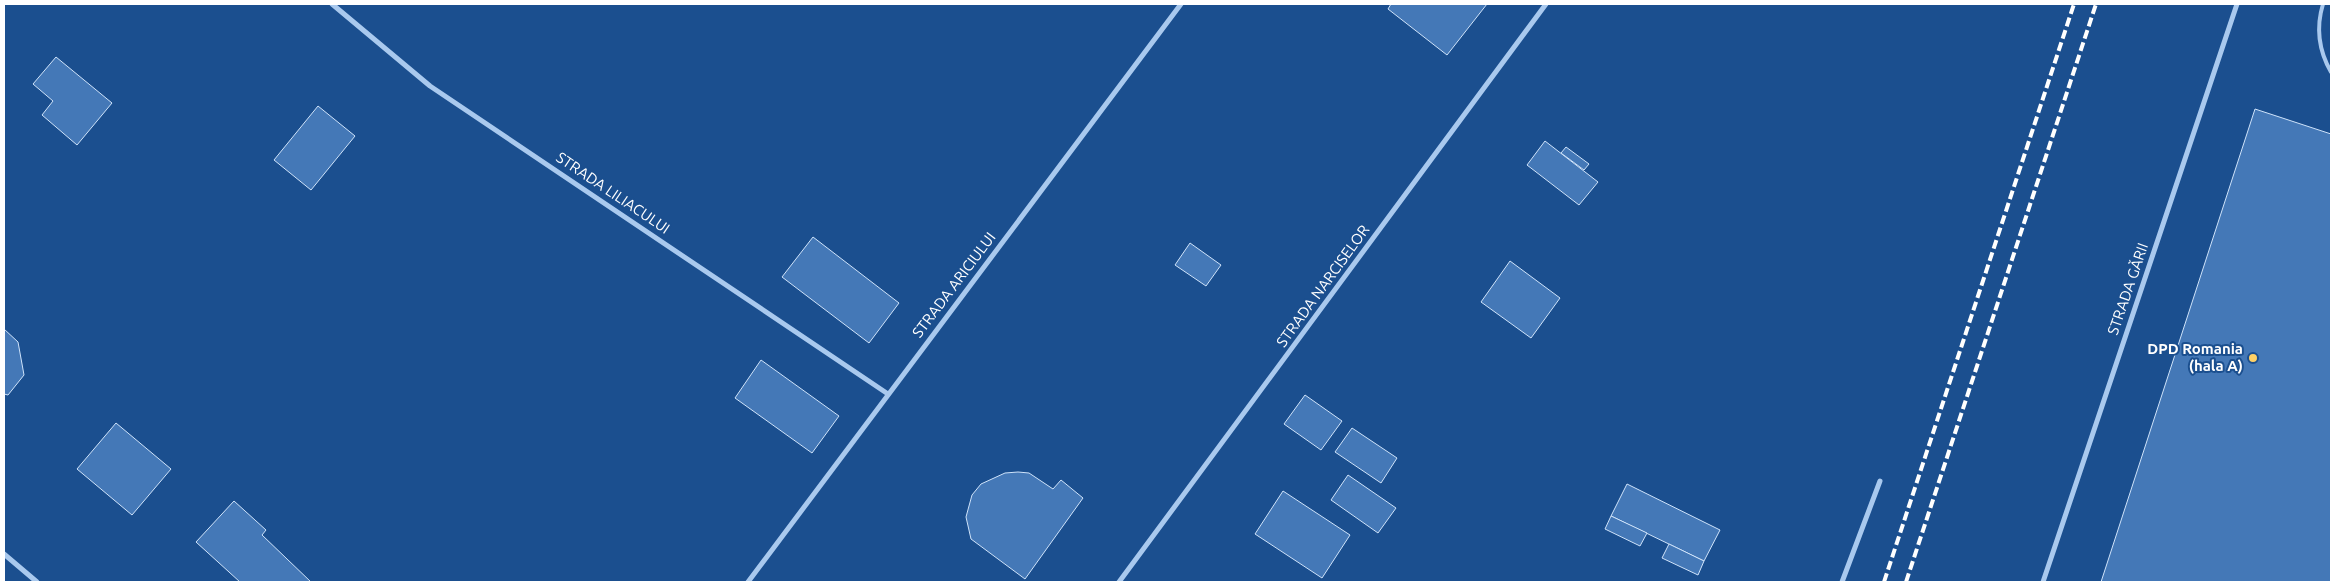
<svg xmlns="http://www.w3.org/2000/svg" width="2335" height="586" viewBox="0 0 2335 586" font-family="Ubuntu,sans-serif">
<rect width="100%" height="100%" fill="#1b4f8f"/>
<g fill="#4478b7" stroke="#cfe3fa">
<path d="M1391 4H1487L1447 55 1388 9Z"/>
<path d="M56 57 112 103 77 145 42 115 53 101 33 84Z"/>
<path d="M318 106 355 136 311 190 274 160Z"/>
<path d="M2255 109 2331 134V582H2101Z"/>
<path d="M1545 141 1598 182 1579 205 1527 165Z"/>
<path d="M1566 147 1589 164 1584 170 1561 153Z"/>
<path d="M813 237 899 303 869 343 782 277Z"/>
<path d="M1190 243 1221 265 1206 286 1175 265Z"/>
<path d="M1510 261 1560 298 1531 338 1481 302Z"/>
<path d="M4 329 18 342 24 375 8 395 4 394Z"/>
<path d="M761 360 839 416 812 453 735 398Z"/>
<path d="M1305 395 1342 421 1321 450 1284 424Z"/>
<path d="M116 423 171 469 132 515 77 469Z"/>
<path d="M1352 428 1397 458 1381 483 1335 452Z"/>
<path d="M1018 472 1029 473 1053 489 1061 480 1083 498 1025 579 971 539 966 517 972 495 981 484 1005 473Z"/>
<path d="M1348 475 1396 508 1378 533 1331 500Z"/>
<path d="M1627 484 1720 530 1704 561 1611 516Z"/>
<path d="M1283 491 1350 535 1322 578 1255 534Z"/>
<path d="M234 501 266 530 262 535 311 582H240L196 542Z"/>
<path d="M1611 516 1647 533 1640 546 1605 529Z"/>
<path d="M1669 544 1704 561 1698 575 1662 558Z"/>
</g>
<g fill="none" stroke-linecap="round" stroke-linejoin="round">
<path stroke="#a9c9ee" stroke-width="4" d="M2323 4C2316 27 2319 51 2331 72"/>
<g stroke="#a9c9ee" stroke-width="5">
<path d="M332 4 430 86 888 394"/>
<path d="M4 554 37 582"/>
<path d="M748 582 1181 4"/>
<path d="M1119 582 1546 4"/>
<path d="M1842 582 1880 481"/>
<path d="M2043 582 2237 4"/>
</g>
<g stroke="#fff" stroke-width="4" stroke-dasharray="9 4" stroke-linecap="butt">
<path d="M1884 582 2074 4"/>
<path d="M1906 582 2096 4"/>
</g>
</g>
<circle fill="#ffd166" stroke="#1b4f8f" stroke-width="2" cx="2253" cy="358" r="5"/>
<g text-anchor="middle" stroke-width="4" stroke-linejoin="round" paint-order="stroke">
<g font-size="15" fill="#fff" stroke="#1b4f8f">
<text transform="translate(613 193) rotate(34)" y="5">STRADA LILIACULUI</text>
<text transform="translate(954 285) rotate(-53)" y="5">STRADA ARICIULUI</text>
<text transform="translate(1323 286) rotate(-54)" y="5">STRADA NARCISELOR</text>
<text transform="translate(2128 289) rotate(-71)" y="5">STRADA GĂRII</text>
</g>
<g font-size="15" font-weight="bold" fill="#fff" stroke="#1b4f8f" text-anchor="end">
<text x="2243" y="354">DPD Romania<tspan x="2243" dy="17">(hala A)</tspan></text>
</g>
</g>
<rect width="2335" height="586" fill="none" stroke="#ffffff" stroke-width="10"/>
</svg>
